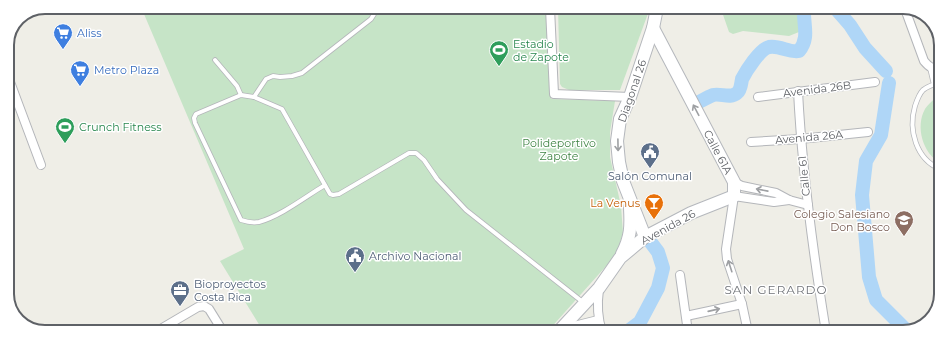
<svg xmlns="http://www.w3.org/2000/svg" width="948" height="339" viewBox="0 0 948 339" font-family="Montserrat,sans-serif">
<rect width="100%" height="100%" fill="#efeee7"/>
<g fill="#c6e4c7">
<path d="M141 7 547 8 551 99 615 101 610 132V157L621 206 623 233 616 255 548 331H263L220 261 244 249Z"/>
<path d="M558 8H650L620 90H569L562 87 560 84Z"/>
<path d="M721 9H799V32L789 36 743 31 733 34 729 32Z"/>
<path d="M938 95H941L940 163C923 153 915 127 925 109 928 104 934 100 938 95Z"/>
</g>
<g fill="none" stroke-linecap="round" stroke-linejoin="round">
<g stroke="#afd6f7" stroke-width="14">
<path d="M836 9 850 25 865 48 886 71"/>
<path d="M889 83 881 135 866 161 862 195 869 277 876 300 905 329 908 330"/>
<path d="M699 102C703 100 708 97 713 95 721 93 730 99 737 93 741 90 741 84 742 79 746 71 760 49 769 47 780 45 789 53 799 51 810 38 803 24 804 9"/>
<path d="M628 331 640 322 658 288 663 268 658 252 649 240"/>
</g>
<g stroke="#b4b6ba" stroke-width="5.5">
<g id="lane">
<path d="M329 11 377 9"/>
<path d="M215 60 237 86 241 95"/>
<path d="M930 68 934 85"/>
<path d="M254 97 266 79 273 76 280 77 292 76 302 73 371 19 378 8"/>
<path d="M940 169C916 159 908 130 915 106 917 100 919 94 923 90 928 86 935 84 941 83"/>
<path d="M325 185C305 197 281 216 259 222 253 223 247 222 241 220L195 123 194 118 196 114 241 95 254 97 282 109 330 194 333 195 339 194 409 153H416L424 160 437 179 466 210 584 303"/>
</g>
</g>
<g stroke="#b4b6ba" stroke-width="10">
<g id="street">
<path d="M550 8 554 94 630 97"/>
<path d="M905 9 924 61C929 67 933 70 941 69"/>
<path d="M7 74 41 165"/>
<path d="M798 91C802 172 813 252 826 332"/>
<path d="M758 97 875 82"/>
<path d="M751 142 800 139 868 132"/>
<path d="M734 182 742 186 776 193 789 200 808 205"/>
<path d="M680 275 688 332"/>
<path d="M599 289C597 304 597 317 602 331"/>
<path d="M686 316 742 304"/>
<path d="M562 329 598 320"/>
<path d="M159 330 198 307 204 306 209 309 222 330"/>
<path d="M748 332 742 304 727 259 726 249 734 196 774 202 789 200"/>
</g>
</g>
<g stroke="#b5b8bd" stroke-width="14">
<g id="secondary">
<path d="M645 237 623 181 619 162 617 141 620 119 630 97 653 28 657 8"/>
<path d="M622 254C631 237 631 226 630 208"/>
<path d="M559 331 599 288 620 258 645 237 691 213 734 196V182L653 28"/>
</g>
</g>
<use href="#lane" stroke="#fff" stroke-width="4"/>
<use href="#street" stroke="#fff" stroke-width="8"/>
<use href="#secondary" stroke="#fff" stroke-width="12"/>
</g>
<defs><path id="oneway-shaft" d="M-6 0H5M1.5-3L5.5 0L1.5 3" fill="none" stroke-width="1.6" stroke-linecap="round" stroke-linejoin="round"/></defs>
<g stroke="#9ea0a3">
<use href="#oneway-shaft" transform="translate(696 110) rotate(-118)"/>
<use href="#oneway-shaft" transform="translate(618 145) rotate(89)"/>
<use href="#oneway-shaft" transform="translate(762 190) rotate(-169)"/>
<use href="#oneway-shaft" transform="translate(730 266) rotate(-108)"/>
<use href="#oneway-shaft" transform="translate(714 310) rotate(-13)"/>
</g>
<defs>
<g id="supermarket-pin" transform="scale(1)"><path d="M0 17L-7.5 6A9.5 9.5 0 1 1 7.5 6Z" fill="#3f7fe0" stroke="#fff"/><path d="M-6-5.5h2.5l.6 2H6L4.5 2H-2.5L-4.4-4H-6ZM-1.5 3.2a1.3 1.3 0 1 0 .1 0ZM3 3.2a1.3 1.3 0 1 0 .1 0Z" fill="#fff"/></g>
<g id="stadium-pin" transform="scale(1)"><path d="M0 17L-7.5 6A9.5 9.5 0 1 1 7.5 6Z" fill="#2e9e5b" stroke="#fff"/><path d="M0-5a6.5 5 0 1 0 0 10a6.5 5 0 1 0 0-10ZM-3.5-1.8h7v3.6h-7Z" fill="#fff"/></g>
<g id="civic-pin" transform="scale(1)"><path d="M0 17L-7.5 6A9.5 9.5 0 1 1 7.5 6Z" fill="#5c6f8a" stroke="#fff"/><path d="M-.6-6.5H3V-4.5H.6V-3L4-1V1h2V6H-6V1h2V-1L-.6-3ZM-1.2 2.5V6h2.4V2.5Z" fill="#fff"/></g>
<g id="bar-pin" transform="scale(1)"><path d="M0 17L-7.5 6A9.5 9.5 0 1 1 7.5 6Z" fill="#e8710a" stroke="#fff"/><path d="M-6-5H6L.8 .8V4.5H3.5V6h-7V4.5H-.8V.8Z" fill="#fff"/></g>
<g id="university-pin" transform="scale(1)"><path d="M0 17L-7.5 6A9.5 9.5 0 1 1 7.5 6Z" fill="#8d6e63" stroke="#fff"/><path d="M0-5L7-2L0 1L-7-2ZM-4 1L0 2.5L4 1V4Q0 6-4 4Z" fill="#fff"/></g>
<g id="office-pin" transform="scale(1)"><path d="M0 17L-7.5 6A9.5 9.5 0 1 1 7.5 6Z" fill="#5c6f8a" stroke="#fff"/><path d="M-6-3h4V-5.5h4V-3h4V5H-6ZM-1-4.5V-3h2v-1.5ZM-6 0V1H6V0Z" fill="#fff"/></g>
</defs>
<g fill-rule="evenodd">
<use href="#supermarket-pin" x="63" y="33"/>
<use href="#stadium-pin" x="499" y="50"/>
<use href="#supermarket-pin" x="80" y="70"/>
<use href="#stadium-pin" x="65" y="127"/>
<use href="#civic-pin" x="650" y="152"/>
<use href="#bar-pin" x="654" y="203"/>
<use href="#university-pin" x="904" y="220"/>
<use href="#civic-pin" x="355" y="256"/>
<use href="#office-pin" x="180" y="290"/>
</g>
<g text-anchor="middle" stroke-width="3" stroke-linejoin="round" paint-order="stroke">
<g font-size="11" fill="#366cbe" stroke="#fff" text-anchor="start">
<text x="77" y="37">Aliss</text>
<text x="94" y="74">Metro Plaza</text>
</g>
<g font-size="11" fill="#27864d" stroke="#fff" text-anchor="start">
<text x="513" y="48">Estadio<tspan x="513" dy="13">de Zapote</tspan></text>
<text x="79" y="131">Crunch Fitness</text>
</g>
<g font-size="11" fill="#5e6166" stroke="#fff">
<text transform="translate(817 89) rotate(-7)" y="4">Avenida 26B</text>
<text transform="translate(632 91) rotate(-71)" y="4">Diagonal 26</text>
<text transform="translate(809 137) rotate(-5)" y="4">Avenida 26A</text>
<text transform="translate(718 152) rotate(62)" y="4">Calle 61A</text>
<text transform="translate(804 176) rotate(-96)" y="4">Calle 61</text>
<text transform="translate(668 227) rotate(-29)" y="4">Avenida 26</text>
</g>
<g font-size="11" fill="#3f8444" stroke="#fff">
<text x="559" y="147">Polideportivo<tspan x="559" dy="13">Zapote</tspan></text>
</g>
<g font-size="11" fill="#4e5e75" stroke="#fff" text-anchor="start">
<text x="650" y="180" text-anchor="middle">Salón Comunal</text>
<text x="369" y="260">Archivo Nacional</text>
<text x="194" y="288">Bioproyectos<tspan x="194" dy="13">Costa Rica</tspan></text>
</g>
<g font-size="11" fill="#c56008" stroke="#fff" text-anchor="end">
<text x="640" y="207">La Venus</text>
</g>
<g font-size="11" fill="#785e54" stroke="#fff" text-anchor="end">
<text x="890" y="218">Colegio Salesiano<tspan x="890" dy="13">Don Bosco</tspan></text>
</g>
<g font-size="12" letter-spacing="1" fill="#707378" stroke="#fff">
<text x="776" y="294">SAN GERARDO</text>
</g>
</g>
<path d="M0 0H948V339H0ZM45 14H903A31 31 0 0 1 934 45V294A31 31 0 0 1 903 325H45A31 31 0 0 1 14 294V45A31 31 0 0 1 45 14Z" fill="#fff" fill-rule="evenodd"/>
<path fill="none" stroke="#5e6166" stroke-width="2" d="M45 14H903A31 31 0 0 1 934 45V294A31 31 0 0 1 903 325H45A31 31 0 0 1 14 294V45A31 31 0 0 1 45 14Z"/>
</svg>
